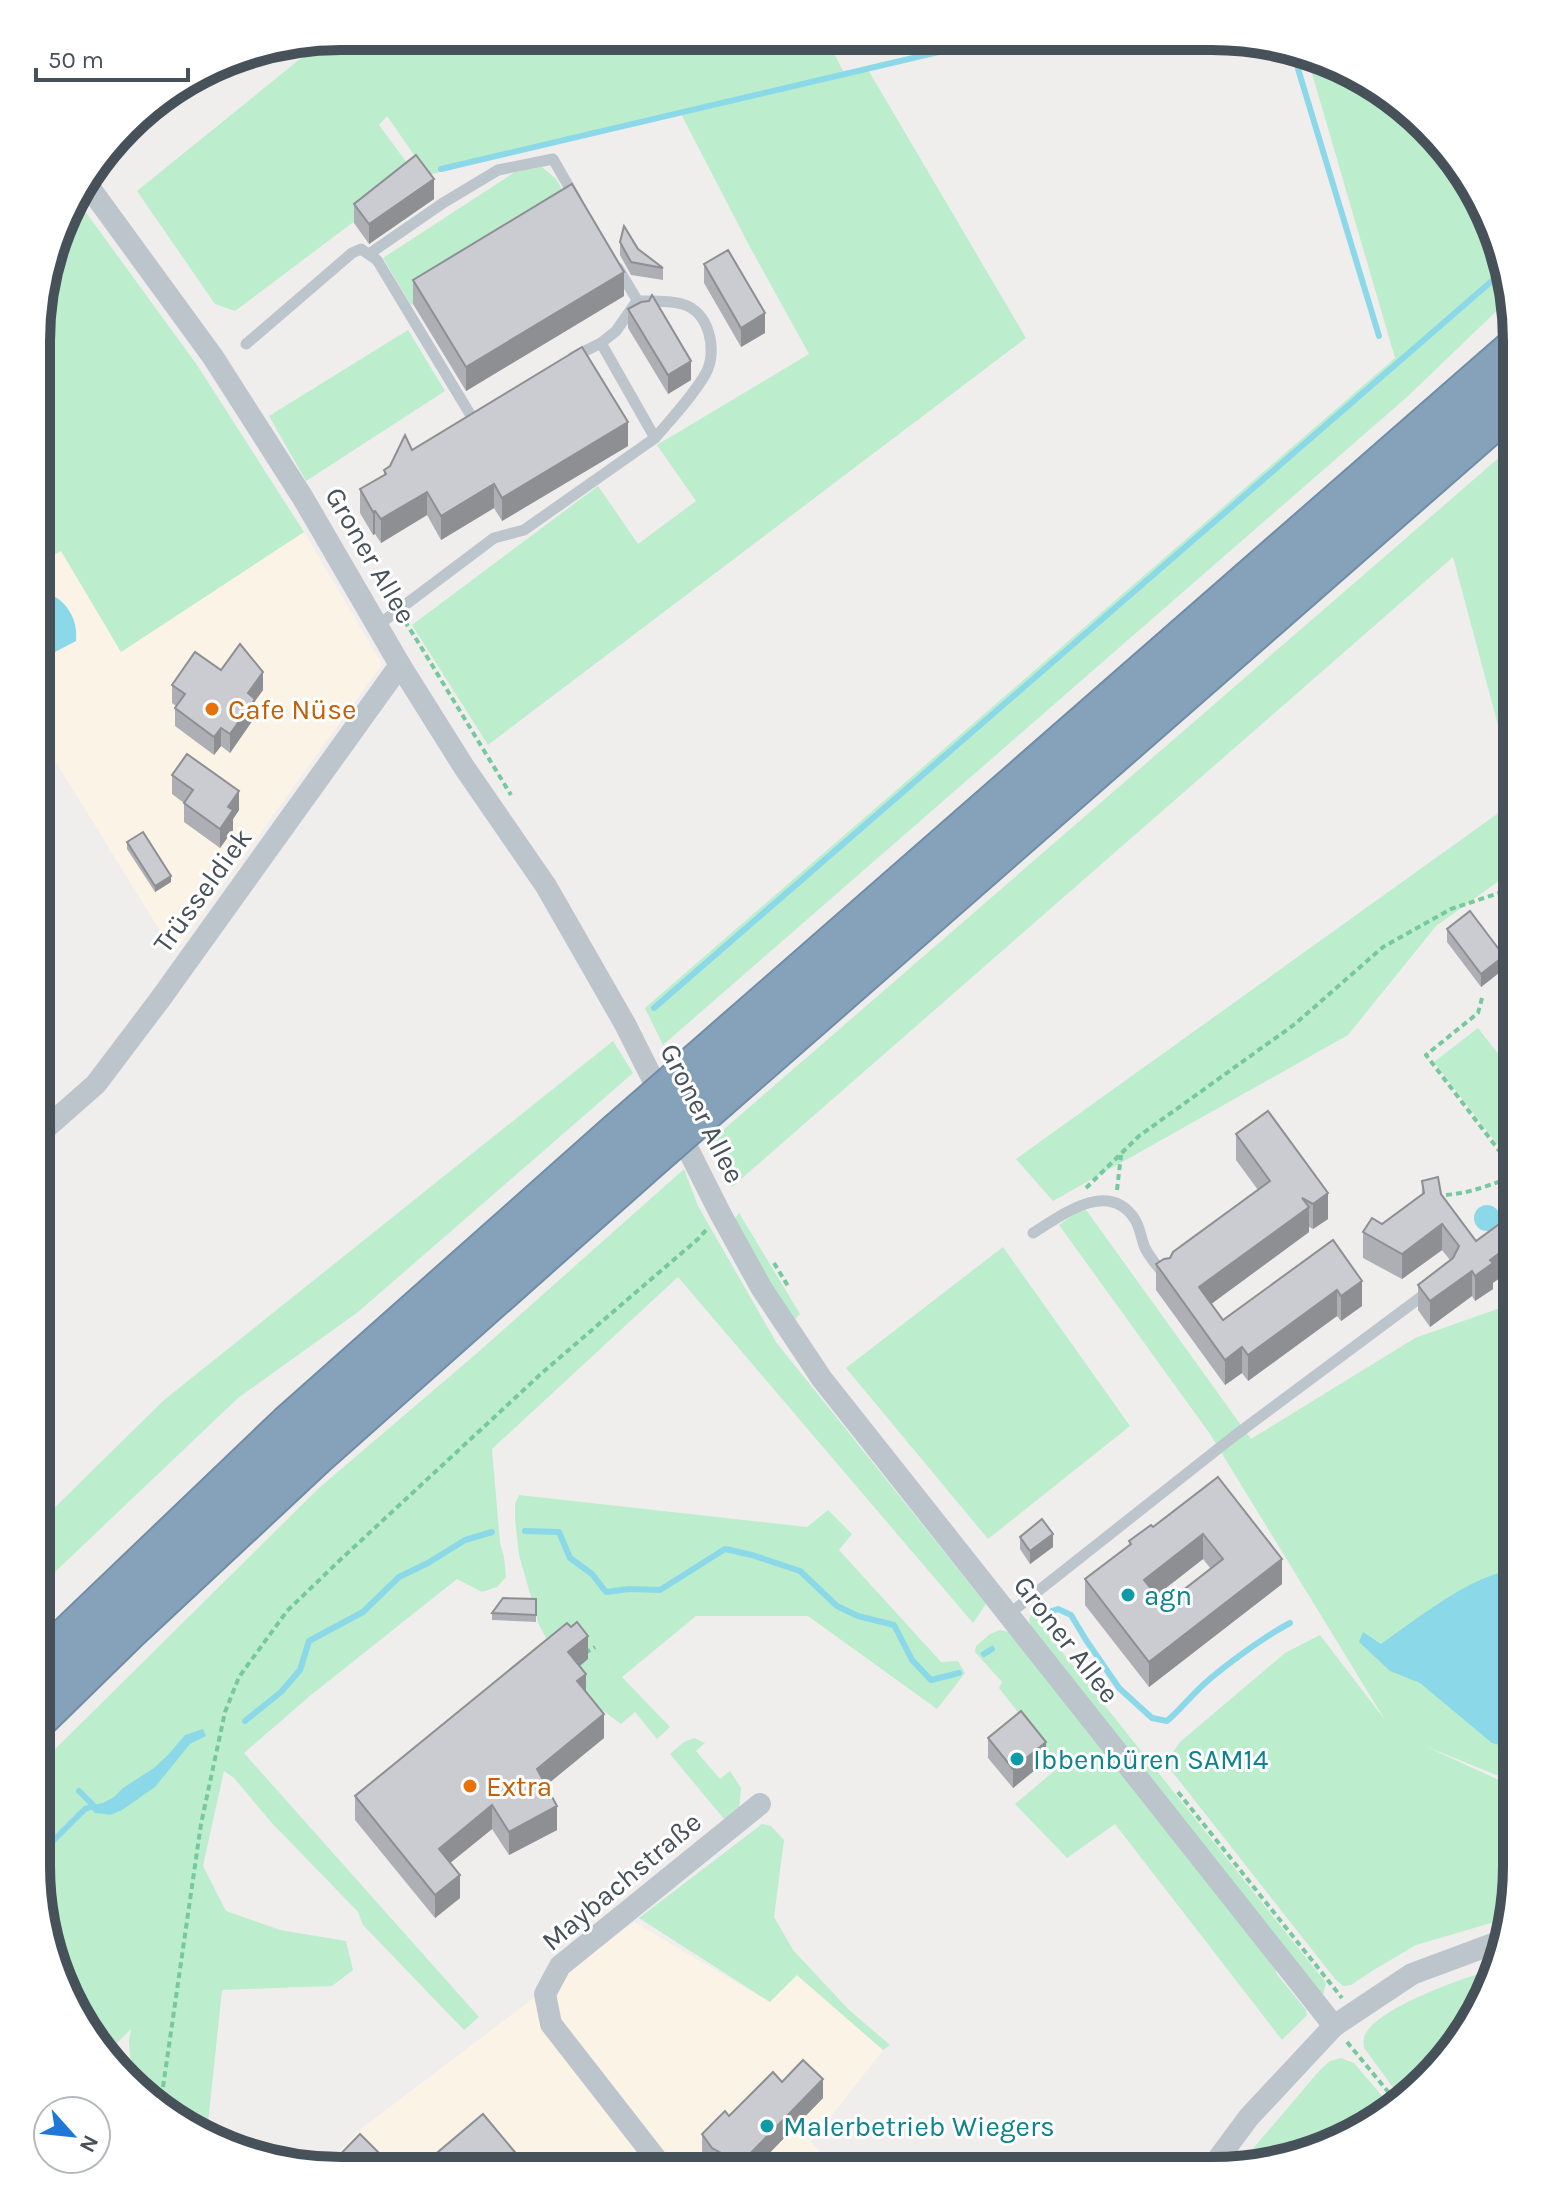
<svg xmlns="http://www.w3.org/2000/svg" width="1553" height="2207" viewBox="0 0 1553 2207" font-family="Karla,sans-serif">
<rect width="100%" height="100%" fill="#f0eded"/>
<g fill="#fbf4e6">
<path d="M304 532 382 664 174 953 38 733V564L61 550 121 652Z"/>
<path d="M634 1922 769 2002 796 1975 883 2050 811 2142 836 2170 322 2169 361 2129Z"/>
</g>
<g fill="#bcedcd">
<path d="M341 36 826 37 844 73 867 68 1026 338 488 745 412 625 598 486 638 544 696 501 657 445 809 354 750 247 681 114 428 175 387 116 379 125 416 175 235 311 215 304 137 191 326 38Z"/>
<path d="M1306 53 1329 59 1397 99 1486 206 1508 300 1407 397 663 1045 645 1008 1395 358Z"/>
<path d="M542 167 556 179 573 208 411 305 383 258 515 172Z"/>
<path d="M74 196 197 365 304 532 121 652 61 551 38 564 39 300Z"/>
<path d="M408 330 445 391 306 481 269 416Z"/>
<path d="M1517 442V868L1436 926 1348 1035 1053 1201 1016 1159 1497 814 1511 793 1510 770 1453 557 732 1187 708 1143Z"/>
<path d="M1478 1028 1517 1078V1137L1501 1149 1434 1062Z"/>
<path d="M613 1041 633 1073 358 1312 238 1398 36 1590 37 1525 164 1400Z"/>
<path d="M684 1169 698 1206 776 1342 986 1604 973 1623 678 1277 492 1449 500 1543 504 1557 506 1577 497 1587 482 1592 457 1579 311 1695 244 1753 479 2017 464 2030 363 1925 358 1912 271 1822 234 1778 224 1771 203 1866 226 1911 280 1930 346 1941 353 1970 332 1986 222 1990 207 2133 171 2119 132 2085 129 2041 131 2029 104 2056 67 2001 36 1867V1768L319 1488 476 1354Z"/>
<path d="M1084 1207 1251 1439 1415 1338 1517 1302 1516 1783 1425 1746 1516 1788V1887L1510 1919 1498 1921 1416 1945 1372 1971 1351 1985 1343 1986 1335 1979 1170 1769 1171 1755 1180 1742 1285 1653 1320 1635 1385 1720 1210 1434 1059 1225Z"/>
<path d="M739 1213 800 1314 791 1324 733 1221Z"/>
<path d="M1003 1247 1130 1426 988 1539 846 1368Z"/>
<path d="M519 1495 807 1527 828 1510 852 1534 839 1550 941 1662 958 1661 965 1673 937 1709 808 1616H696L622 1677 670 1727 657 1739 635 1712 621 1724 586 1698 556 1656 539 1625 519 1555 515 1519V1504Z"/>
<path d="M1033 1612 1047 1633 1326 1983 1323 1996 1031 1630 1029 1619Z"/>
<path d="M1000 1630 1009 1632 1276 1964V1973L1306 2010 1307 2015 1282 2040 1115 1824 1067 1858 1015 1804 1060 1766 999 1688 1002 1682 975 1652 976 1646 990 1634Z"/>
<path d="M694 1738 705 1743 696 1751 720 1779 730 1771 741 1788 739 1809 727 1819H724L670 1754 684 1742Z"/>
<path d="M762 1824 771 1826 784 1840 774 1917 793 1950 848 2009 890 2045 883 2050 797 1975 770 2002 639 1918Z"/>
<path d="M1499 1968 1465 2036 1413 2096 1404 2102 1364 2048C1363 2041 1363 2036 1368 2030 1388 2004 1467 1976 1499 1968Z"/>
<path d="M1341 2058 1354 2063 1393 2109 1347 2140 1239 2165 1320 2070 1330 2061Z"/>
</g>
<g fill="#8bd9e8">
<path d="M38 591C63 594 79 617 76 641L55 652 48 663 38 667Z"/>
<circle cx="1487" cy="1218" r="13"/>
<path d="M1516 1569V1749L1492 1743 1420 1683 1390 1671 1359 1642 1363 1632 1381 1644C1418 1618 1471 1575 1516 1569Z"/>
<path d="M203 1729 206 1736 190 1744 155 1787 122 1810 110 1815 104 1814 95 1813 89 1806 103 1803 114 1797 123 1788 154 1768 168 1755 185 1735Z"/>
</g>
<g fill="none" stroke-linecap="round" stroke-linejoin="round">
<g stroke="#8bd9e8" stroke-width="6">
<path d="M1292 49 1379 336"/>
<path d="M441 169 998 38"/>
<path d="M654 1008 1501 273"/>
<path d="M525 1531 559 1532 570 1558 592 1574 606 1592 629 1589 660 1590 725 1549 752 1555 800 1571 837 1606 858 1616 894 1625 912 1660 931 1680 959 1673"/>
<path d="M1046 1613 1058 1609 1071 1615 1086 1640 1119 1688 1152 1718 1167 1721C1180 1710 1190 1697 1203 1685 1225 1665 1264 1637 1290 1623"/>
<path d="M984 1654 992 1649"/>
<path d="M245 1721 281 1692 300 1670 309 1641 363 1612 399 1577 428 1563 465 1540 492 1532"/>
<path d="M79 1791 96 1808"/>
<path d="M36 1858 85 1809 93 1806"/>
</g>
<g stroke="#718da6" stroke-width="46">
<g id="motorway">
<path d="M699 1064 1517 349"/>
<path d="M718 1097 1517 398"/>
<path d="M36 1669 290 1426 620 1133"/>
<path d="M36 1718 125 1631 318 1451 638 1167"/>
</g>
</g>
<g stroke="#76c99c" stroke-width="4" stroke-dasharray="6 4" stroke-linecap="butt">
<path d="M404 624 406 623 418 642 511 795"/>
<path d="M1482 998 1478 1013 1426 1055 1517 1174"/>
<path d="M1086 1188 1139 1136 1295 1024 1383 947 1451 909 1505 891 1517 893"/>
<path d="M1117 1190 1121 1155"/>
<path d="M1446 1195C1471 1193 1493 1184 1517 1175"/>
<path d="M774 1263 788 1286"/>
<path d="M1036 1609 1046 1626"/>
<path d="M585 1653 595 1647"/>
<path d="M1178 1792 1342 1998"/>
<path d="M1347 2042 1399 2105"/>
<path d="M163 2087 201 1824 225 1712 239 1677 287 1611 339 1561 543 1372 698 1239 707 1229"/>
</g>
<g stroke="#bcc5cc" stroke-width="11">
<path d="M369 254 443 203 498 170 553 159 576 199"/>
<path d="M618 268 640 305"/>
<path d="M246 344 352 253 361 249 377 260 473 419"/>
<path d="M573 357 601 343 616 331 637 301C652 301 668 300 682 304 709 311 718 350 706 373 693 396 672 418 655 438"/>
<path d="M377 626 494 538 524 530 655 438 601 343"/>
<path d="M1033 1233C1061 1216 1107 1179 1134 1218 1140 1226 1141 1239 1145 1248 1150 1258 1157 1266 1164 1274"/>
<path d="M1009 1614 1233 1437 1429 1291"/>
<path d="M158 2108 161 2100"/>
</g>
<g stroke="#bcc5cc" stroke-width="22">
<path d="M84 180 213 357 303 498 400 665 464 767 546 886 625 1024 720 1213 762 1289 822 1379 1334 2026"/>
<path d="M37 1136 96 1084 161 998 400 665"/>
<path d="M664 2169 551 2024 545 1994 560 1966 760 1804"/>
<path d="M1209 2171 1249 2117 1334 2026 1412 1974 1506 1939"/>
</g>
<use href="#motorway" stroke="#86a2bb" stroke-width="42"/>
<g stroke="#718da6" stroke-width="46" stroke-linecap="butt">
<g id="motorway-bridge">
<path d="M620 1133 699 1064"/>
<path d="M638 1167 718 1097"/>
</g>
</g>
<use href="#motorway-bridge" stroke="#86a2bb" stroke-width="42"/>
</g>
<g fill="#aeafb5" fill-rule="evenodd">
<path d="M434 199 369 244 354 223V204Z"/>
<path d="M620 242 638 249 663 268V280L631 275 620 255Z"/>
<path d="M704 264 765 333 741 347 704 283Z"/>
<path d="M413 280 624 296 466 391 413 304Z"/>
<path d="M628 309 691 380 668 394 628 328Z"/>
<path d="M628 446 502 521 494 508 441 540 427 515 381 543 375 534 373 535 360 513V489L384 475V470L412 450Z"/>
<path d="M221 670 263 690 255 701V717L230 753 221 746 214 755 175 726V708L176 706 172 703V685Z"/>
<path d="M172 775 239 810 233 819V830L220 848 184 822V803L172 794Z"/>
<path d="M127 842 171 882 155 892 127 849Z"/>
<path d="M1447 929 1504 969 1481 987 1447 942Z"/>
<path d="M1268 1111 1328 1219 1313 1229 1309 1227V1232L1211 1304 1223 1320 1333 1240 1362 1306 1341 1321 1337 1316 1248 1381 1242 1373 1225 1385 1156 1290V1264L1170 1258 1258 1190 1236 1160V1134Z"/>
<path d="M1422 1181 1441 1194 1493 1283V1289L1475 1301 1472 1296 1430 1327 1418 1310V1285L1450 1260 1442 1250 1402 1279 1363 1258V1232L1382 1224 1422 1195Z"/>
<path d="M1218 1477 1282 1584 1149 1687 1085 1605V1579L1129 1546V1541L1153 1527ZM1203 1559 1211 1569 1164 1605 1157 1595Z"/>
<path d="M1020 1537 1053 1547 1030 1564 1020 1549Z"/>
<path d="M536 1599V1622L492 1620V1613Z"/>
<path d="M588 1659 579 1666 586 1692 604 1738 545 1785 557 1830 509 1855 492 1829 450 1863 460 1898 435 1918 355 1820V1796Z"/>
<path d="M988 1738 1046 1761 1013 1788 988 1758Z"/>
<path d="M782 2082 823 2098 753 2170H716L712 2167 702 2153V2134Z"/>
</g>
<g fill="#8d8f93">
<path d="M434 179V199L369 244V224Z"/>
<path d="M624 272V296L466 391V367Z"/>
<path d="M765 313V333L741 347V328Z"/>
<path d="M691 361V380L668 394V375Z"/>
<path d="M628 422V446L502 521V498Z"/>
<path d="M494 484V508L441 540V516Z"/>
<path d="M427 492V515L381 543V519Z"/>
<path d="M375 511V534L373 535V512Z"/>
<path d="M263 672V690L255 701V717L230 753V734L248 693Z"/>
<path d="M221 728V746L214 755V737Z"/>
<path d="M239 791V810L233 819V830L220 848V829L228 807Z"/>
<path d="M171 876V882L155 892V886Z"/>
<path d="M1504 956V969L1481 987V974Z"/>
<path d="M1328 1193V1219L1313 1229V1204Z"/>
<path d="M1309 1207V1232L1199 1313V1287Z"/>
<path d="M1442 1224V1250L1402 1279V1254Z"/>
<path d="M1517 1240V1266L1493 1283V1289L1475 1301V1276L1490 1260Z"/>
<path d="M1472 1271V1296L1430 1327V1301Z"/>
<path d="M1362 1281V1306L1341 1321V1296Z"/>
<path d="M1337 1290V1316L1248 1381V1355Z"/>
<path d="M1242 1347V1373L1225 1385V1360Z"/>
<path d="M1053 1534V1547L1030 1564V1551Z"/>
<path d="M1203 1534V1559L1144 1605V1580Z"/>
<path d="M1282 1559V1584L1149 1687V1662Z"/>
<path d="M588 1636V1659L568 1676V1652Z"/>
<path d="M586 1674V1698L577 1681Z"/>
<path d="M604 1714V1738L537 1793V1769Z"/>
<path d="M1046 1742V1761L1013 1788V1769Z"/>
<path d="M492 1805V1829L439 1872V1849Z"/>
<path d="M557 1806V1830L509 1855V1832Z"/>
<path d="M460 1875V1898L435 1918V1895Z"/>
<path d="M823 2079V2098L753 2170H736V2168Z"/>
</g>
<g fill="#caccd2" stroke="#8d8f93" stroke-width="2" fill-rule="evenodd">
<path d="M416 155 434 179 369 224 354 204Z"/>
<path d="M572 184 624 272 466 367 413 280Z"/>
<path d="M624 226 638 249 663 268 631 262 620 242Z"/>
<path d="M728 250 765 313 741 328 704 264Z"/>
<path d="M652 295 691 361 668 375 628 309 641 302 649 301Z"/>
<path d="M582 347 628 422 502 498 494 484 441 516 427 492 381 519 375 511 373 512 360 489 386 474 384 470 390 466 405 435 412 450Z"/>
<path d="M240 644 263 672 248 693 255 699 230 734 221 728 214 737 175 708 185 694 172 685 195 652 221 670Z"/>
<path d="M187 754 239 791 228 807 233 810 220 829 184 803 193 790 172 775Z"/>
<path d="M143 832 171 876 155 886 127 842Z"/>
<path d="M1470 911 1504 956 1481 974 1447 929Z"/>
<path d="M1268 1111 1328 1193 1313 1204 1302 1198 1309 1207 1199 1287 1223 1320 1333 1240 1362 1281 1341 1296 1337 1290 1248 1355 1242 1347 1225 1360 1156 1264 1164 1259 1170 1258 1173 1252 1270 1181 1236 1134Z"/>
<path d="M1438 1177 1441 1194 1476 1241 1517 1211V1240L1490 1260 1493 1263 1475 1276 1472 1271 1430 1301 1418 1285 1453 1258 1459 1246 1442 1224 1402 1254 1363 1232 1372 1218 1382 1224 1424 1193 1422 1181Z"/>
<path d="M1218 1477 1282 1559 1149 1662 1085 1579 1131 1544 1129 1541 1151 1525 1153 1527ZM1203 1534 1223 1559 1164 1605 1144 1580Z"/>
<path d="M1042 1519 1053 1534 1030 1551 1020 1537Z"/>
<path d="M503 1598 536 1599V1615L492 1613Z"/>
<path d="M577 1622 588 1636 568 1652 586 1674 577 1681 604 1714 537 1769 557 1806 509 1832 492 1805 439 1849 460 1875 435 1895 355 1796 567 1623 571 1627Z"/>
<path d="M1021 1711 1046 1742 1013 1769 988 1738Z"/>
<path d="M803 2060 823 2079 736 2168 725 2161 721 2153 712 2148 702 2134 725 2111 729 2116 773 2072 782 2082Z"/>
<path d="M483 2114 529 2169H429L425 2163Z"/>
<path d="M360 2134 395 2169H326Z"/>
</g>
<g fill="#e8710a" stroke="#fff" stroke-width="3">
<circle cx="212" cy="709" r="8"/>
<circle cx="470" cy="1786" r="8"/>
</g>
<g fill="#0f9aa8" stroke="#fff" stroke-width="3">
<circle cx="1128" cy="1595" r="8"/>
<circle cx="1017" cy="1759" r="8"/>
<circle cx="767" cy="2126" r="8"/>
</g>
<g text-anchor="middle" stroke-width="6" stroke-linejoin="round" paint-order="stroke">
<g font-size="28" fill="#46515a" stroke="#fff">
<text transform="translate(371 555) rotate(60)" y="10">Groner Allee</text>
<text transform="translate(202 890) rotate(-54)" y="10">Trüsseldiek</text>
<text transform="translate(703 1113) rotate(63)" y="10">Groner Allee</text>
<text transform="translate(1067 1639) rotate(52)" y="10">Groner Allee</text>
<text transform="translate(621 1881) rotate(-40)" y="10">Maybachstraße</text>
</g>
<g font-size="28" fill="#c56008" stroke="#fff" text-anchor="start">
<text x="228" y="719">Cafe Nüse</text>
<text x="486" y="1796">Extra</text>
</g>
<g font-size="28" fill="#0d838f" stroke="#fff" text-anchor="start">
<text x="1144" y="1605">agn</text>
<text x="1033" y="1769">Ibbenbüren SAM14</text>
<text x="783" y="2136">Malerbetrieb Wiegers</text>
</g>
</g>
<path d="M0 0H1553V2207H0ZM341 50H1212A291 291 0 0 1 1503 341V1866A291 291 0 0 1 1212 2157H341A291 291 0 0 1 50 1866V341A291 291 0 0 1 341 50Z" fill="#fff" fill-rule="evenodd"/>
<path fill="none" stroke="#46515a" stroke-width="10" d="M341 50H1212A291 291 0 0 1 1503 341V1866A291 291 0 0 1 1212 2157H341A291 291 0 0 1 50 1866V341A291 291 0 0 1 341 50Z"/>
<g transform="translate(72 2135) rotate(117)"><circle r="38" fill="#ffffff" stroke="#b5b9bd" stroke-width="2"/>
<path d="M0-6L14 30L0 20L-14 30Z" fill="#1f78d7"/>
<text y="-12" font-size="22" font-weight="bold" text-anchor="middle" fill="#46515a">N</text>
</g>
<path d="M36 68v12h152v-12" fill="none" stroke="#46515a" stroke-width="4"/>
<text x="48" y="68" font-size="24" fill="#46515a" stroke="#ffffff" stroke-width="6" paint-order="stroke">50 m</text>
</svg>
